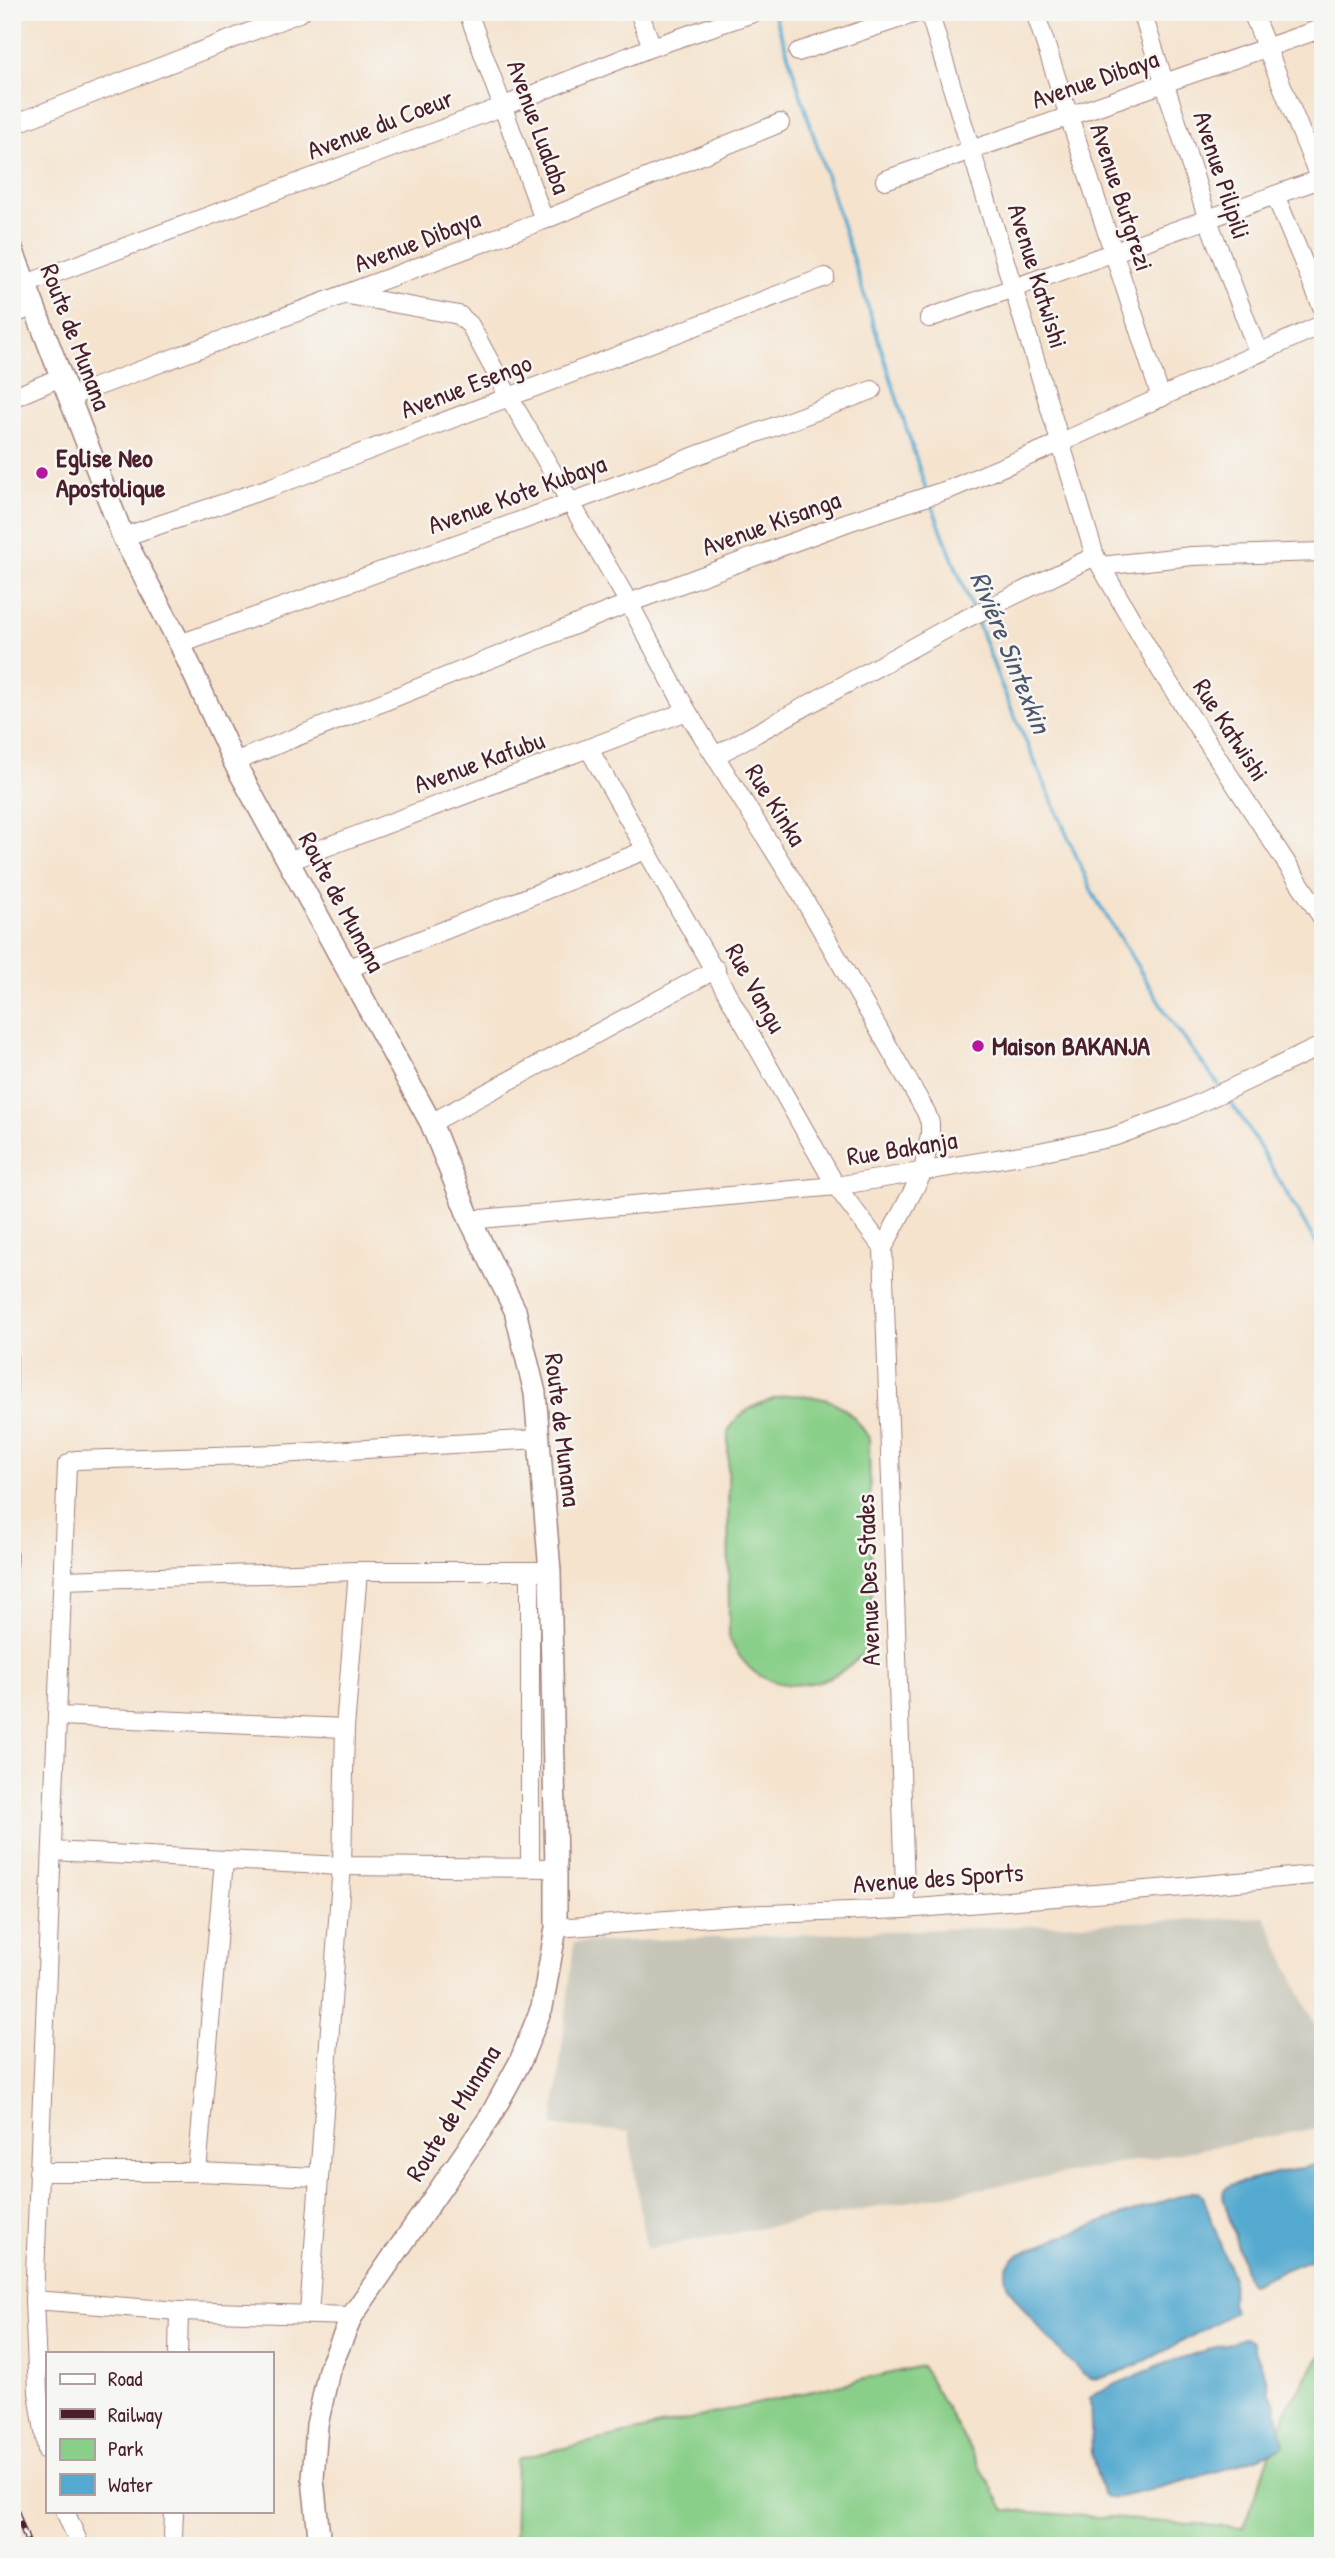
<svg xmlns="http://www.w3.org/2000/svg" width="1335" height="2558" viewBox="0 0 1335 2558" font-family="'Patrick Hand',sans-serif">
<rect width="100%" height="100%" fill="#f6f6f2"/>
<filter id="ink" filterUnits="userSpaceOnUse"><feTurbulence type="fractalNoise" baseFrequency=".0143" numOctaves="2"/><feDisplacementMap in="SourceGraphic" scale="14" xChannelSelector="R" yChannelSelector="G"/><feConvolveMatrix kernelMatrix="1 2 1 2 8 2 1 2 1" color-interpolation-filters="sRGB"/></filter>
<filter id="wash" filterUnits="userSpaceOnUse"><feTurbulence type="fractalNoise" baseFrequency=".00686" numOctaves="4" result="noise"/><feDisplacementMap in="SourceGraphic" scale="28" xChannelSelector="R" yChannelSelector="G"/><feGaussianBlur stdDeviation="1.57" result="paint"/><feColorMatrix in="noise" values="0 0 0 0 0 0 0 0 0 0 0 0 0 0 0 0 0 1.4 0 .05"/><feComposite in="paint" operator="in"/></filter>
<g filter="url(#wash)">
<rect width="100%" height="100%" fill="#f5e3ce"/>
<path fill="#c6c5b8" d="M1265 1917 1323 2043V2127L646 2249 629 2132 553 2126 574 1943Z"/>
<g fill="#89cf89" stroke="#6a775a" stroke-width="2">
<path d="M786 1395C828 1395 846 1402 869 1438L872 1617C870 1631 868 1648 858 1658 832 1684 789 1694 757 1674 744 1665 737 1652 729 1640L728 1432C739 1409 762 1402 786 1395Z"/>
<path d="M1323 2352V2546H514L516 2459 922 2366 1005 2510 1243 2528 1289 2404Z"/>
</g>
<g fill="#53a9cf" stroke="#4e647d" stroke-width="2">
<path d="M1319 2164 1323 2173V2254L1251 2284 1248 2281 1223 2197 1224 2190 1230 2185Z"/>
<path d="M1198 2191 1203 2196 1233 2279 1231 2303 1235 2311C1211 2325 1114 2384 1091 2378 1077 2374 1017 2303 1009 2288 1003 2278 1005 2266 1013 2259 1020 2252 1032 2249 1041 2245 1090 2224 1142 2209 1192 2192Z"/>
<path d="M1244 2338 1251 2340 1268 2382 1269 2393 1275 2402 1284 2445C1273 2457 1125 2500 1107 2498L1102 2493 1092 2456 1090 2398 1095 2393 1166 2363Z"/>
</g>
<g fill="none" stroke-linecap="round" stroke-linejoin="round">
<g stroke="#53a9cf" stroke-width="3.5">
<path d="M773 12 785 45 926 490"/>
<path d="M930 501 973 611"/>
<path d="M977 621 1002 687 1093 894 1171 1021 1220 1087"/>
<path d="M1226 1096 1246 1124 1323 1255"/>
</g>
</g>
</g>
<g filter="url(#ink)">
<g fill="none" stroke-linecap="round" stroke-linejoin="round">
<g stroke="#a0817c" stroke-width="20">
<g id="minor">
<path d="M468 12 544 220"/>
<path d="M639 12 652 47"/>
<path d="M929 12 1095 556 1161 671 1323 919"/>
<path d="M1035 12 1161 398"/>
<path d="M1142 12 1208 220 1258 352"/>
<path d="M1252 12 1320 179"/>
<path d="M798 52 919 12"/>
<path d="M12 125 301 12"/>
<path d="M885 180 1323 28"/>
<path d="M1275 195 1323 309"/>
<path d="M26 284 504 106 652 47 753 13"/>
<path d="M348 295 459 315 470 325 509 397 629 603 687 711 801 894 926 1112 930 1123V1134L923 1172 883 1248 905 1888 904 1909"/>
<path d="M12 315 34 306"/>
<path d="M929 318 1323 178"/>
<path d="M69 397 544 220 780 123"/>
<path d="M12 398 61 377"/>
<path d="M123 537 269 488 825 277"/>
<path d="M1101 566 1192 556 1323 552"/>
<path d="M180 644 572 502 872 390"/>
<path d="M589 749 836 1186 883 1248"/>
<path d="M715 756 957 623 1095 556"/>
<path d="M234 762 629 603 848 522 950 489 1062 442 1323 324"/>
<path d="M289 861 687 711"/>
<path d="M347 969 646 850"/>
<path d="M431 1123 716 969"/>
<path d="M470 1220 836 1186 1039 1152 1113 1137 1176 1114 1323 1045"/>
<path d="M530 1571V1867"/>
<path d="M63 1580 358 1571H550"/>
<path d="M59 1716 345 1728"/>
<path d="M52 1851 342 1866 556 1868"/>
<path d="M556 1928 737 1915 904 1909 1184 1887 1323 1874"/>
<path d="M38 2172H197L319 2177"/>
<path d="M197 2172 224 1861"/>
<path d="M34 2300 179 2311 352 2316"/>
<path d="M309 2314 342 1866 345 1728 358 1571"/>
<path d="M178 2353 179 2311"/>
<path d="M47 2451 38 2392 34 2300 67 1465 75 1460 278 1454 540 1439"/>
<path d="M65 2511 80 2546"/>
<path d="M173 2536 174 2511"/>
</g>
</g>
<g stroke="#a0817c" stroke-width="24">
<path id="major" d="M12 249 123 537 180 644 234 762 431 1123 470 1220 515 1310 535 1393 550 1571 556 1868V1928L542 2007 520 2062 490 2117 352 2316 329 2370 317 2425 313 2479 320 2546"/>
</g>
<use href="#minor" stroke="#fff" stroke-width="18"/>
<use href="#major" stroke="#fff" stroke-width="21"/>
<g stroke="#4a1f2b" stroke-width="6">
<g id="rail">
<path d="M12 987 15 996 14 1640 12 1679"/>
<path d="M12 2492 14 2505 29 2546"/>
</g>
</g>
<use href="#rail" stroke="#f6f6f2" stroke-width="3.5" stroke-dasharray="10" stroke-linecap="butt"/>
</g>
</g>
<g fill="#b5179e" stroke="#f6f6f2" stroke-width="2.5">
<circle cx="42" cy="473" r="7"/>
<circle cx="978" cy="1046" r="7"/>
</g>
<g text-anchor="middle" stroke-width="5" stroke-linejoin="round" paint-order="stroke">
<g font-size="26" fill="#4a1f2b" stroke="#f6f6f2">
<text transform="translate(1095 79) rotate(-19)" y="9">Avenue Dibaya</text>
<text transform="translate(380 124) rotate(-21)" y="9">Avenue du Coeur</text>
<text transform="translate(539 127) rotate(70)" y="9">Avenue Lualaba</text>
<text transform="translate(1222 175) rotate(72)" y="9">Avenue Pilipili</text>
<text transform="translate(1122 197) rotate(72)" y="9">Avenue Butgrezi</text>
<text transform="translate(417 241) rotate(-21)" y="9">Avenue Dibaya</text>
<text transform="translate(1038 276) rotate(73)" y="9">Avenue Katwishi</text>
<text transform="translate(76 337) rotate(69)" y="9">Route de Munana</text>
<text transform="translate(466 386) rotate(-21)" y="9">Avenue Esengo</text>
<text transform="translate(517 494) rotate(-20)" y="9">Avenue Kote Kubaya</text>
<text transform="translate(771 523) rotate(-20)" y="9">Avenue Kisanga</text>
<text transform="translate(1231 730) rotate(57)" y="9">Rue Katwishi</text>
<text transform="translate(479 762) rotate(-20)" y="9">Avenue Kafubu</text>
<text transform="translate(776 805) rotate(58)" y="9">Rue Kinka</text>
<text transform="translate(342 902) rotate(62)" y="9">Route de Munana</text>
<text transform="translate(756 988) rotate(61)" y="9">Rue Vangu</text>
<text transform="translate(902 1148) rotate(-9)" y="9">Rue Bakanja</text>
<text transform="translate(563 1430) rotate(83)" y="9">Route de Munana</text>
<text transform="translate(868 1580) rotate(-92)" y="9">Avenue Des Stades</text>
<text transform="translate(938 1878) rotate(-4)" y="9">Avenue des Sports</text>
<text transform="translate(453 2113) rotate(-58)" y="9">Route de Munana</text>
</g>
<g font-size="26" font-weight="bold" fill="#4a1f2b" stroke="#f6f6f2" text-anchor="start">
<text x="56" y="467">Eglise Neo<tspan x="56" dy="30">Apostolique</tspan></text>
<text x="992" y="1055">Maison BAKANJA</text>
</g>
<g font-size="28" font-style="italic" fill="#4e566d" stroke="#f6f6f2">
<text transform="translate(1011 652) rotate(68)" y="10">Riviére Sintexkin</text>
</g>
</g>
<rect width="1335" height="2558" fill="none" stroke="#f6f6f2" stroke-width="42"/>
<rect x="46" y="2352" width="228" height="161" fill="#f6f6f2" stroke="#b1a0a2" stroke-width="2"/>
<rect x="60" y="2374" width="35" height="10" fill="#ffffff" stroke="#b1a0a2" stroke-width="2"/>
<text x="108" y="2386" font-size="21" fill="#4a1f2b">Road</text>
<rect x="60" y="2409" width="35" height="10" fill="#4a1f2b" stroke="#b1a0a2" stroke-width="2"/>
<text x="108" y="2422" font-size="21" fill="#4a1f2b">Railway</text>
<rect x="60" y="2439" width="35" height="21" fill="#89cf89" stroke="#b1a0a2" stroke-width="2"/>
<text x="108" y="2456" font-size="21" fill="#4a1f2b">Park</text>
<rect x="60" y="2474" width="35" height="21" fill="#53a9cf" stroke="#b1a0a2" stroke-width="2"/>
<text x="108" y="2492" font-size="21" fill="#4a1f2b">Water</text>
</svg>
